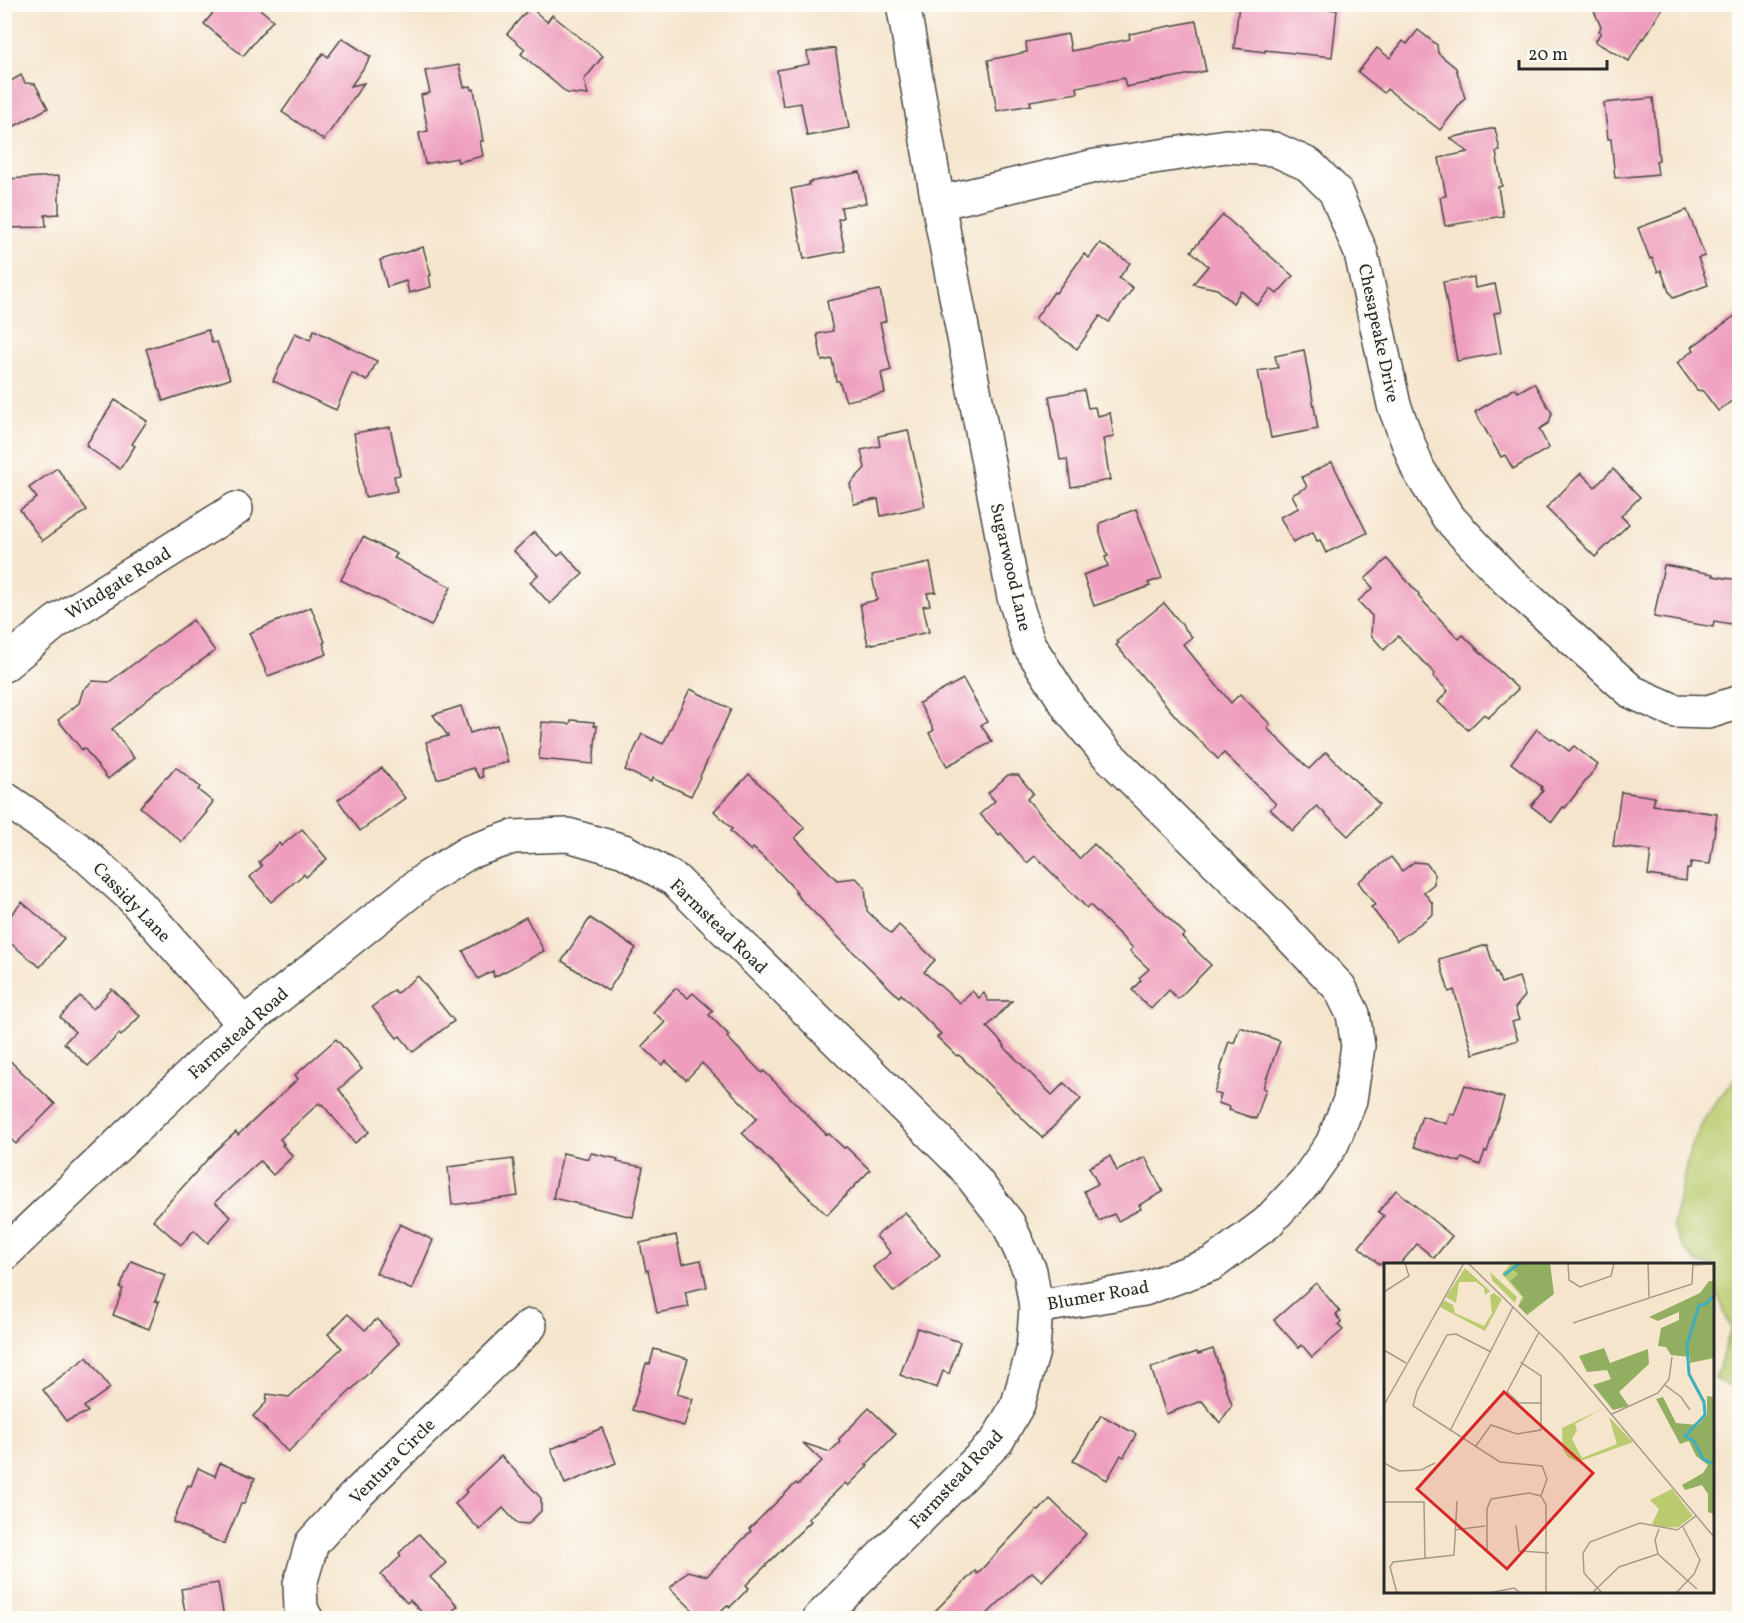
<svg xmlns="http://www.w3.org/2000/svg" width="1744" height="1623" viewBox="0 0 1744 1623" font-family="Vollkorn,serif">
<rect width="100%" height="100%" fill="#fdfcf7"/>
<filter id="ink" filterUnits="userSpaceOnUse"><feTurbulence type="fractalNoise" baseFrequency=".0167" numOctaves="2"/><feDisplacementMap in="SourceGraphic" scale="12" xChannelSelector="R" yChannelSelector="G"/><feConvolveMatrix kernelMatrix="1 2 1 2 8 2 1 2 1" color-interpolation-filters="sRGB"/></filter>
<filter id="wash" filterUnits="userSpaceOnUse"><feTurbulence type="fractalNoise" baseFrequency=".008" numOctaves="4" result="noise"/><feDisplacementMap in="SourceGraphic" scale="24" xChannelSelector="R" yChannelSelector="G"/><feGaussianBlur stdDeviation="1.35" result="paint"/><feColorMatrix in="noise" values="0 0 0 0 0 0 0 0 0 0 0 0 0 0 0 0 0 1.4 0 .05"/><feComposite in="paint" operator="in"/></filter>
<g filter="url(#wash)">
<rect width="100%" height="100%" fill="#f5e5cd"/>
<path fill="#b9cb6e" stroke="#727b4c" stroke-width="1.5" d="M1739 1073V1392L1715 1379 1731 1329 1713 1282 1712 1264H1698L1683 1247 1673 1227 1690 1149 1708 1112Z"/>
<g id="blocks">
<g fill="#ee9dbd">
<path d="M220 4H254L273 20 243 56 204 24Z"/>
<path d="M1239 4H1319V8L1337 10 1332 57 1265 50V52L1234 48Z"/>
<path d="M1591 4H1665L1644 39 1642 38 1629 61 1595 42 1601 32 1599 31 1601 27Z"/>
<path d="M530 7 547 22 552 15 603 56 584 80 588 95 567 93 521 54 525 49 507 34Z"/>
<path d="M1196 21 1206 71 1126 87 1124 78 1077 87 1078 93 1030 101 1031 105 997 111 988 60 1027 52 1026 42 1068 34 1071 51 1130 39 1129 34Z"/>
<path d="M1418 30 1437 45 1438 53 1456 68 1465 98 1440 130 1387 89 1384 93 1358 72 1377 48 1390 58 1403 41 1407 44Z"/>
<path d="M342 38 371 57 351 86 364 83 324 140 282 112 323 53 328 57Z"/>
<path d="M835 48 849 128 807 136 801 103 783 106 777 70 809 64 807 52Z"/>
<path d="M459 65 464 87 471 86 472 90 474 89 483 141H480L483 156 458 162 457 158 425 164 419 133 428 131 421 95 430 93 425 71Z"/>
<path d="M21 75 25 83 35 84 48 108 4 132V85Z"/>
<path d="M1653 98 1659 160 1656 161 1658 174 1615 178 1611 139H1608L1604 103Z"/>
<path d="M1495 128 1500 151 1496 152 1502 186 1498 187 1503 216 1445 226 1440 197 1446 196 1439 158 1468 152 1450 138Z"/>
<path d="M860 172 866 203 841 207 843 218 838 219 845 251 804 259 791 189 809 185V182Z"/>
<path d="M59 176V214L45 215 46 227 7 228 6 179Z"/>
<path d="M1687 210 1705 256 1698 258 1708 285 1673 298 1670 292H1669L1661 270 1658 272 1652 258 1650 259 1638 228Z"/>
<path d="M1223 215 1293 276 1277 294 1271 289 1257 305 1241 291 1233 303 1217 289 1193 284 1208 266 1191 251Z"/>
<path d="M1100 243 1130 263 1119 278 1133 288 1109 322 1100 316 1077 349 1035 319 1054 292 1056 293 1084 254 1089 258Z"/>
<path d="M423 247 431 275 429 276 431 287 409 293 406 281 387 287 380 260Z"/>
<path d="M1474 277 1475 288 1495 284 1501 312 1494 313 1501 353 1457 361 1443 282Z"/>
<path d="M880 290 886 321 880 323 891 370 881 373 885 393 846 401 839 381H836L832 359 822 361 817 334 833 331 827 301Z"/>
<path d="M1740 312V395L1718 411 1703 391 1697 390 1677 363 1694 350 1692 347Z"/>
<path d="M208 330 212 343 217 342 230 379 163 401 146 349Z"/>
<path d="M314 330 377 361 367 381 352 373 336 410 273 381 295 333 310 340Z"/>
<path d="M1304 350 1318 429 1271 438 1258 371 1278 368 1275 356Z"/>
<path d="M1534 383 1552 413 1549 423 1539 429 1549 448 1513 469 1505 455 1501 457 1475 412 1515 388 1518 392Z"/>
<path d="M1084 390 1088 408 1095 407 1097 416 1110 413 1114 437 1103 439 1110 480 1071 487 1067 459 1060 460 1049 396Z"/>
<path d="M115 400 147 421 132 444 135 446 120 469 87 447 88 446 86 445Z"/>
<path d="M390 427 400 475 394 476 397 491 365 497 354 433Z"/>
<path d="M908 430 925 506 881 516 878 499 854 504 850 484 865 468 861 450 880 446 878 436Z"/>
<path d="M1332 462 1367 533 1326 553 1320 540 1317 541 1313 532 1293 542 1280 517 1299 508 1292 495 1307 487 1302 477Z"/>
<path d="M57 468 87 510 42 541 20 510 37 498 29 488Z"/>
<path d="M1613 469 1640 497 1621 516 1629 524 1595 557 1546 508 1581 473 1595 487Z"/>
<path d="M1136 509 1162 578 1148 583 1150 586 1094 606 1083 575 1108 566 1105 557 1108 556 1100 533V523Z"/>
<path d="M534 532 558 556 563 552 583 574 550 604 530 582 538 575 514 551Z"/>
<path d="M363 537 397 554 394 558 451 587 431 626 341 580Z"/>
<path d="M1387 559 1419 594 1418 596 1459 639 1463 635 1518 689 1488 718 1484 714 1468 730 1438 702 1448 691 1433 676 1435 674 1398 636 1384 650 1371 635 1372 616 1358 601 1373 588 1365 579Z"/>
<path d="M930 563 936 592 927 593 930 605 923 606 929 632 868 645 860 604 877 600 872 575Z"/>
<path d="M1664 565 1713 574V576L1739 580 1731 624 1714 621 1713 627 1654 617Z"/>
<path d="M1164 603 1192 637 1183 644 1231 703 1240 694 1270 724 1267 728 1309 769 1326 752 1379 804 1348 836 1317 806 1293 831 1270 809 1276 804 1224 753 1218 759 1177 718 1116 645 1119 643 1117 641Z"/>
<path d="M311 607 325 642 323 643 327 654 268 676 249 633Z"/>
<path d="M193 620 215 651 159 690 112 729 134 758 108 779 84 748 82 750 58 720 79 703 83 690 93 681 109 682Z"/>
<path d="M963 679 987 722 981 725 992 742 947 766 929 733 934 730 919 703Z"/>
<path d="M690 689 731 709 691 796 652 778 651 782 625 770 642 734 663 744Z"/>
<path d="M461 706 470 733 497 725 508 762 481 769 483 777 480 778 473 768 437 779 426 742 448 736 433 715Z"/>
<path d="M571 720 594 722V726H597L593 764 539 759 542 722 570 724Z"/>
<path d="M1537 729 1551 739 1552 738 1569 751 1574 746 1598 765 1565 808 1563 807 1552 822 1531 806 1543 791 1541 789 1542 787 1511 763Z"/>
<path d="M176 767 200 787 198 790 213 802 206 811 207 812 182 842 140 807 166 777 167 778Z"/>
<path d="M382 768 405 798 360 831 338 800Z"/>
<path d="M749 774 805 828 795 838 837 880 856 878 865 887 867 911 891 934 899 925 935 960 924 972 960 1003 972 991 979 998 984 993 988 1001H1012L987 1027 1005 1046 1004 1047 1052 1095 1064 1083 1081 1099 1042 1138 959 1055 957 1056 937 1037 941 1034 901 994 899 997 830 929 795 893 797 892 774 867 753 848 751 851 730 831 732 829 714 811Z"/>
<path d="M1008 775H1018L1033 793 1027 799 1079 859 1094 844 1185 934 1182 937 1211 965 1178 999 1169 990 1151 1009 1132 990 1141 980 1139 978 1149 969 1130 951 1133 948 1090 905 1087 908 1035 856 1027 863 1001 833 999 835 980 814 995 801 988 793Z"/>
<path d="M1621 792 1655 797 1653 805 1717 814 1710 864 1691 862 1690 869H1687L1686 881 1648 875 1651 851 1613 846Z"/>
<path d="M302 829 327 859 306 877 304 874 271 902 250 877 262 866 259 862 270 852 279 843 281 846Z"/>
<path d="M1391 857 1402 871 1414 862 1426 863 1434 873V884L1424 892 1433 904V914L1397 941 1371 907 1375 905 1358 882Z"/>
<path d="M22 902 64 938 40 967 4 938V923Z"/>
<path d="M526 917 544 951 494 977 493 971 478 979 463 951Z"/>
<path d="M590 918 636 948 608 991 562 961Z"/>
<path d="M1487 945 1496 973 1497 972 1501 983 1519 977 1525 996 1515 1008 1519 1020 1512 1022 1518 1040 1473 1054 1454 990 1449 992 1439 959Z"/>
<path d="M418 976 454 1021 413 1052 400 1036 397 1038 372 1007 394 990 397 993Z"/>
<path d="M676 988 688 998 693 993 713 1011 709 1015 729 1035 727 1037 762 1073 764 1071 827 1135 829 1134 844 1148 846 1147 870 1170 827 1215 742 1133 757 1118 702 1063 686 1080 666 1061 662 1065 642 1046 665 1022 653 1012Z"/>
<path d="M112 989 140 1016 121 1036 119 1034 88 1066 64 1043 75 1032 60 1017 80 996 93 1009Z"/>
<path d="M1240 1027 1280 1041 1263 1088 1266 1089 1256 1119 1229 1110 1230 1107 1218 1103 1221 1095 1214 1093 1222 1071H1220L1229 1041 1234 1043Z"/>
<path d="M336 1039 362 1069 339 1089 369 1132 355 1143 322 1104 321 1105 319 1103 280 1139 284 1144 282 1145 293 1156 273 1175 260 1161 215 1202 231 1217 208 1243 194 1230 181 1245 153 1220 214 1152 236 1132 238 1135 298 1079 295 1075Z"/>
<path d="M4 1055 55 1104 16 1144 4 1133Z"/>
<path d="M1465 1085 1504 1098 1487 1152 1485 1151 1480 1165 1462 1158 1460 1162 1415 1147V1137L1422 1116 1447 1124 1450 1113 1454 1115Z"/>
<path d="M563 1153 589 1159 591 1153 618 1159 617 1162 643 1167 633 1217 553 1198Z"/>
<path d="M1110 1156 1117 1171 1145 1157 1163 1192 1139 1205 1141 1209 1118 1221 1114 1214 1099 1221 1084 1191 1098 1184 1089 1167Z"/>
<path d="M513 1159 518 1196 452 1205 448 1167Z"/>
<path d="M1396 1190 1452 1236 1434 1258 1417 1244 1400 1264H1379L1359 1247 1384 1216 1378 1212Z"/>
<path d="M905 1212 940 1255 894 1292 873 1267 891 1253 876 1236Z"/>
<path d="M400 1224 433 1240 412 1290 376 1273Z"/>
<path d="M676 1235 682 1264 701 1260 707 1287 685 1292 689 1307 657 1313 648 1270 646 1271 640 1243Z"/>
<path d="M131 1261 165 1275 155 1301 159 1302 149 1329 113 1315 123 1289 120 1288Z"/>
<path d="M1316 1283 1340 1312 1336 1315 1341 1322 1338 1325 1343 1330 1312 1357 1302 1345 1299 1348 1274 1320Z"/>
<path d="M348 1314 365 1330 377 1319 399 1343 288 1452 253 1416 266 1403 267 1394 289 1397 342 1348 328 1334Z"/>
<path d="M917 1328 960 1342 949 1374 943 1371 937 1388 900 1375Z"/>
<path d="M654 1349 688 1359 677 1394 693 1399 684 1426 632 1410 646 1364H650Z"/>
<path d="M1213 1349 1232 1405 1220 1423 1202 1401 1166 1414 1151 1368 1197 1352 1198 1354Z"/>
<path d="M87 1357 110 1388 84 1407 88 1412 66 1421 43 1390Z"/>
<path d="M869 1408 896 1434 866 1465 868 1466 848 1486 845 1483 808 1519 811 1521 746 1585 749 1588 730 1607 727 1605 714 1618H701L670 1588 687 1571 707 1576 751 1531 749 1529 796 1483 798 1485 822 1461 803 1443 830 1452 840 1442 839 1439Z"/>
<path d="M1101 1415 1136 1434 1124 1457 1121 1455 1107 1480 1073 1461Z"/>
<path d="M602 1428 616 1463 565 1484 551 1449Z"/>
<path d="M501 1456 541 1498V1511L528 1524 517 1523 503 1508 480 1530 455 1504 467 1492 465 1490Z"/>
<path d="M220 1463 255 1478 244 1504H241L224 1544 173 1522 188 1485 191 1486 198 1468 215 1476Z"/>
<path d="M1050 1499 1086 1534 1042 1581 1032 1572 1016 1586 983 1618H928L975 1571 977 1574 1037 1510 1039 1511Z"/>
<path d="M419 1534 446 1563 430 1577 458 1606 444 1618H427L410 1600 407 1603 381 1575 401 1556 399 1553Z"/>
<path d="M218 1583 224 1618H186L181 1589Z"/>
</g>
</g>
</g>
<g filter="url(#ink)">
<use href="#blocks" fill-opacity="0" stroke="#494743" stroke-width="1.5"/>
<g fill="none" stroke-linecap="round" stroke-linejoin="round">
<g stroke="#494743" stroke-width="36">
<g id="minor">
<path d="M903 4 938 203 1014 597 1029 645 1071 711 1107 754 1272 917 1340 988 1353 1014 1358 1046 1350 1100 1332 1144 1306 1181 1267 1223 1212 1264 1144 1289 1036 1307"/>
<path d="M938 203 1095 166 1226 146 1274 149 1309 165 1335 191 1361 253 1394 405 1418 469 1448 517 1507 580 1632 692 1675 711 1708 712 1740 702"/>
<path d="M4 665 56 622 236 509"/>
<path d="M4 798 81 851 132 897 244 1024"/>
<path d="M4 1254 244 1024 427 878 469 852 513 837 568 835 624 851 675 880 963 1165 1008 1223 1030 1271 1036 1307 1033 1351 1018 1404 997 1441 820 1618"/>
<path d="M306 1618 301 1609 300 1584 312 1543 354 1497 530 1326"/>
</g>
</g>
<use href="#minor" stroke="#fff" stroke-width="33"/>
</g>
</g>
<g text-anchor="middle" stroke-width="4.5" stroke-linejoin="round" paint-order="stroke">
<g font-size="18" fill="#2b2b2b" stroke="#fdfcf7">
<text transform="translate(1379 333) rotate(78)" y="6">Chesapeake Drive</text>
<text transform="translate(1011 567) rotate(77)" y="6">Sugarwood Lane</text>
<text transform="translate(118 583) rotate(-32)" y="6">Windgate Road</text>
<text transform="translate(132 902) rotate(46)" y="6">Cassidy Lane</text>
<text transform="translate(719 926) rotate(44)" y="6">Farmstead Road</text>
<text transform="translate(238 1033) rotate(-42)" y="6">Farmstead Road</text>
<text transform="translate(1098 1295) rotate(-10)" y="6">Blumer Road</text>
<text transform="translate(392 1461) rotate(-45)" y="6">Ventura Circle</text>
<text transform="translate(956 1479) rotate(-47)" y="6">Farmstead Road</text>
</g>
</g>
<g transform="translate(1384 1263)">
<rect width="330" height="330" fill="#f5e5cd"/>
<path d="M127 0H133L134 11 126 18 140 35 134 43 138 34 118 11ZM81 5 106 28 101 32 100 25 92 19H75L72 40 62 34ZM106 9 133 34 131 40 108 17ZM110 30 118 36 101 68 56 44 60 37 69 42 71 50 100 63 108 50 106 32ZM220 145 191 161 193 167 188 176 198 195 233 181 225 154 249 179 194 199 184 194 179 187 178 165ZM288 226 309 253 294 264 279 265 268 261 275 246 266 237Z" fill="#b9cb6e"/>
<path d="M132 0H166L170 31 143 52 134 43 140 35 126 18 134 11 127 5ZM325 18H330V95L306 100V94L287 92 282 84 274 83 277 65 295 57V49L274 58 265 54 316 30ZM220 85 226 100 264 86 265 101 235 129 245 143 229 147 209 122 227 116 223 107 203 109 195 93ZM323 133 330 134V251L324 249V231L318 222 301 227 298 222 319 210 324 202 312 193 305 178 296 181 272 136 279 134 292 160 314 162 323 152Z" fill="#92af61"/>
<path fill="none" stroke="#40aebd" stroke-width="3" d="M120 12 136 0M330 32 322 41 315 42 303 82 305 111 320 139 321 152 301 173 310 178 319 196 330 201"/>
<path fill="none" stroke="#a49b8c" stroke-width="1.5" d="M84 0 177 91 330 274M184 0 185 17 196 24 227 13 230 0M264 0 265 34M309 2 330 1M0 29 25 13 21 0M189 60 308 21 309 0M155 69 123 129 135 140H158M0 87 22 100M107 89 72 71 63 72 33 128 29 143 116 199 158 203 163 216 157 233M281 122 297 134 306 147M0 142 80 0M228 151 274 130 285 116 288 94M66 168 129 44M91 184 107 162 133 171 157 167V113L136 99M0 200 15 208 37 207 51 200M0 239H40L41 296M132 262 135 288 165 290M275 266 271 277 274 291 313 326M70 267 101 263M103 289V246L107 236 145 230 157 233 162 242V330M13 330 6 304 9 299 70 292 73 238M105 330 130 325 136 330M208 330 235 304 274 291M218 330 200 310 199 290 206 279 256 260 293 267 312 253M292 330 310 311 316 297 299 264"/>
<path fill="#d62828" fill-opacity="0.15" stroke="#d62828" stroke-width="3" d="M120 129 209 210 123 306 33 226Z"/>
<rect width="330" height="330" fill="none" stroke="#2b2b2b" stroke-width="3"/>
</g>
<rect width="1744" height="1623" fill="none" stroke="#fdfcf7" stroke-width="24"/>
<path d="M1519 60v9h88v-9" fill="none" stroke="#2b2b2b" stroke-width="3"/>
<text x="1528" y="60" font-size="18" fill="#2b2b2b" stroke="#fdfcf7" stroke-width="4.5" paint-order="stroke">20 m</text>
</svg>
